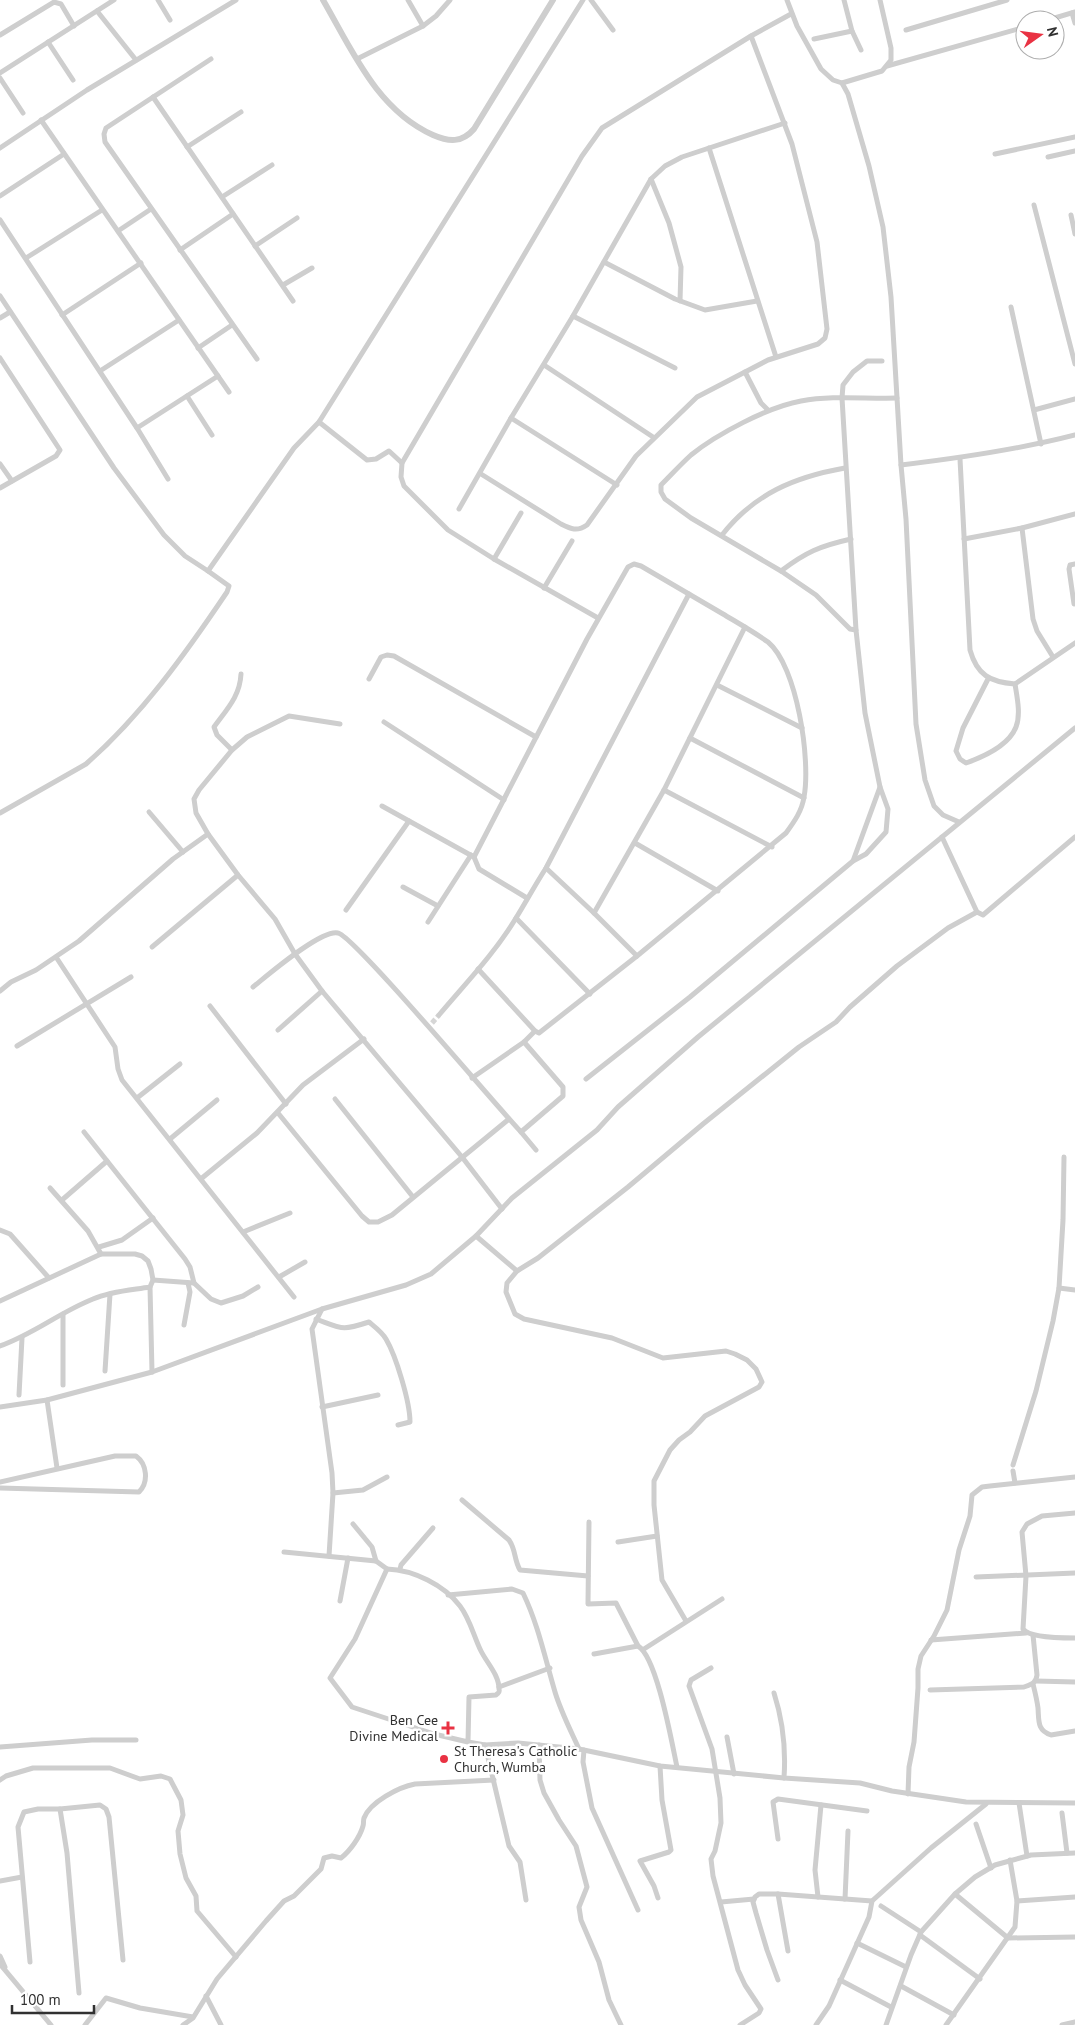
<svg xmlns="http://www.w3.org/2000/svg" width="1075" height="2025" viewBox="0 0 1075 2025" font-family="'PT Sans',sans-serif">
<rect width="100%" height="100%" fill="#fff"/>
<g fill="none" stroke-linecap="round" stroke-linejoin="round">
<path stroke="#d6d6d6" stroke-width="5" stroke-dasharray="5 2.5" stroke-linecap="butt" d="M432 1023 439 1015"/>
<g stroke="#cecece" stroke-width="5">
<path d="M158 0 170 20"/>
<path d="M408 0 423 26"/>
<path d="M591 0 613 30"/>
<path d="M787 0 797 26 821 69 833 80 842 83 848 94 869 166 883 227 891 297 901 465 906 519 916 724 925 780 934 806 943 815 959 822"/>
<path d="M844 0 852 31 861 50"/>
<path d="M97 11 136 60"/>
<path d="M1072 13 1075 23"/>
<path d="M1048 20 1075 12"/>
<path d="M906 30 1007 0"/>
<path d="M0 35 54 2 61 4 74 26"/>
<path d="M814 39 852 31"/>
<path d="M48 42 73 80"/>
<path d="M211 59 106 128 104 134 105 142 257 359"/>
<path d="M357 59 423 26 436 16 450 0"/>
<path d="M887 66 1025 27"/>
<path d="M0 73 114 0"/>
<path d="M0 78 23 113"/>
<path d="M842 83 882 71 891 60V48L880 0"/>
<path d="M153 97 293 301"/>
<path d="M41 120 229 392"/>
<path d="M187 147 241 112"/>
<path d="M0 148 87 90 236 0"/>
<path d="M709 148 776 357"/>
<path d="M995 154 1075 137"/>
<path d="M1048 157 1075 151"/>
<path d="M651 179 669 223 681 267 680 301"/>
<path d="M0 196 64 154"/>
<path d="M222 197 272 165"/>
<path d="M1034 205 1075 364"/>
<path d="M1071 215 1075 234"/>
<path d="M0 220 137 428 168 479"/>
<path d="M118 231 151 209"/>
<path d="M255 246 297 218"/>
<path d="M180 250 233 214"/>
<path d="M26 258 102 210"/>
<path d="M604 262 675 299 705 310 757 301"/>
<path d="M283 285 312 268"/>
<path d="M0 296 114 468 164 535 185 556 208 571"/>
<path d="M1011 307 1041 444"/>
<path d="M62 315 141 263"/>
<path d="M573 316 675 368"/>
<path d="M0 318 10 312"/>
<path d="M198 348 232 325"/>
<path d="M0 358 60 450 56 456 0 488"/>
<path d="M544 365 653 437"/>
<path d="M100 371 179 320"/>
<path d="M745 372 761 403 768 410"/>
<path d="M187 396 212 435"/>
<path d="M1034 410 1075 399"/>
<path d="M511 418 617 485"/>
<path d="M319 422 367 460 376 459 389 451 402 463"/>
<path d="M137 428 218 376"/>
<path d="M960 459 970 650C977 675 990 682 1015 684L1075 643"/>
<path d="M0 464 12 481"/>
<path d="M901 465C960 458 1017 450 1075 435"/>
<path d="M481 474 561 524C571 529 577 532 587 525L636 456 697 397 768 360 818 344 825 338 827 329 817 242 792 144 751 36"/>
<path d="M459 509 511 418 573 316 651 179 665 166 682 157 785 123"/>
<path d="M1022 528 1033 619 1037 631 1053 657"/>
<path d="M722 535C754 494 794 477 845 468"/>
<path d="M964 539 1022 528 1075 514"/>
<path d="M494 559 521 513"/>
<path d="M781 571C806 552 820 546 851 539"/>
<path d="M544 588 572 541"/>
<path d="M1074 604 1069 569 1070 565 1075 564"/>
<path d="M598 618 494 559 448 530 404 486 401 477 402 463 582 156 602 128 751 36 791 14"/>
<path d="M856 630 850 629 816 595 781 571 691 518 665 499 661 492V485C671 475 681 464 691 455 717 434 768 407 801 401 833 395 865 399 897 398"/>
<path d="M369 679 381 657 387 655 394 656 536 737"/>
<path d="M988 679 963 728 956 751 960 759 966 763C983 757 1009 745 1016 727 1021 714 1017 697 1015 684"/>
<path d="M717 685 802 728"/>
<path d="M384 722 504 800"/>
<path d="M340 724 289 716 247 737 232 750 199 790 194 799 196 813 208 834 238 875 275 919 295 954 322 991 462 1157 502 1209"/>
<path d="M690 738 804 798"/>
<path d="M232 750 217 735 214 727C227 709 240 696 241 674"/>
<path d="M664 790 772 847"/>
<path d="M382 806 474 857 479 869 527 898"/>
<path d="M149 812 183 852"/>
<path d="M0 813 86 764C141 716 186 653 227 592L229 586 208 571 294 448 319 422 583 0"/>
<path d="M942 837 977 912 983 915 1075 837"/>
<path d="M635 843 718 891"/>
<path d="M474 857 587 639 628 567 634 564 641 566C668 582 696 598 723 614 738 623 754 632 768 642 797 666 811 760 804 797 802 811 794 822 786 833L637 956 539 1033 535 1031 478 969"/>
<path d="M853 861 880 787"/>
<path d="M546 868 594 913 637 956"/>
<path d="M403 887 438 906"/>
<path d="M346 910 409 821"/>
<path d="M594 913 664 790 745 627"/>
<path d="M516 918 590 994"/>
<path d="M428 922 471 855"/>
<path d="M152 947 238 875"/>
<path d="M56 957 115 1047 118 1069 122 1080 294 1297"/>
<path d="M253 987C268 975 321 929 338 933 354 936 497 1107 521 1132L536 1150"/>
<path d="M0 991 11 982 36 970 79 941 173 859 208 834"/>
<path d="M210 1006 286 1104"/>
<path d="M439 1015C465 984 495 953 516 918 526 902 535 885 546 868L689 594"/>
<path d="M278 1030 322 991"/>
<path d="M17 1046 131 977"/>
<path d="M472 1078 524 1042 535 1031"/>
<path d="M586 1079 690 997 853 861 866 854 886 832 888 809 880 787 865 713 856 630 842 398 843 385 853 372 867 361H882"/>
<path d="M137 1098 180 1064"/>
<path d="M335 1099 413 1197"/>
<path d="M278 1113 362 1216 369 1222H378L392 1215 509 1119"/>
<path d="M84 1132 185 1259 190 1267 194 1283"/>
<path d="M521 1132 563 1096V1087L524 1042"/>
<path d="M170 1139 217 1100"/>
<path d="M202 1178 257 1133 303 1085 364 1039"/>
<path d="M50 1188 88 1231 101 1254"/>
<path d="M62 1200 107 1161"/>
<path d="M0 1230 10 1234 49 1278"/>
<path d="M243 1232 290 1213"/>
<path d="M476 1236 517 1271"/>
<path d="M99 1247 122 1240 153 1218"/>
<path d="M279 1277 305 1262"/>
<path d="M153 1280 194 1283 211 1299 221 1303 243 1296 258 1287"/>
<path d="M150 1287 152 1372"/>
<path d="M1059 1288 1075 1290"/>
<path d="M0 1301 101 1254H135L142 1256 148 1261 151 1269 153 1280 150 1287C132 1290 111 1291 93 1299 60 1312 34 1334 0 1346"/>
<path d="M322 1309 312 1329 332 1473 333 1493 329 1556"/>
<path d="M63 1314V1385"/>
<path d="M316 1319C343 1329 341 1331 369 1322 375 1327 382 1332 386 1339 396 1356 410 1402 410 1422L398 1425"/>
<path d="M184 1325 190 1292 188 1283"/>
<path d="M105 1371 110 1294"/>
<path d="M19 1395 22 1338"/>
<path d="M47 1400 57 1468"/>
<path d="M0 1407 47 1400 152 1372 322 1309 406 1285 431 1274 476 1236 512 1198 597 1130 618 1107 698 1037 1075 728"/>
<path d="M322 1407 378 1395"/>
<path d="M1013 1465 1036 1391 1053 1321 1059 1288 1063 1220 1064 1157"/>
<path d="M1013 1471 1015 1483"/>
<path d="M0 1482 115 1456H136C147 1464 149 1482 139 1492L0 1488"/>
<path d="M333 1493 363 1490 387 1477"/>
<path d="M462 1500 509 1540C516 1550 514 1560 520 1570L588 1576"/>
<path d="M1075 1513 1042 1516 1027 1524 1022 1532 1026 1576 1023 1629C1029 1638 1064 1638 1075 1638"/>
<path d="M589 1522 588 1604 616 1603 638 1646"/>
<path d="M353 1524 372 1547 376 1561"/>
<path d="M618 1542 657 1536"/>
<path d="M284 1552 376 1561 387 1569"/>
<path d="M400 1569 401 1565 433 1528"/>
<path d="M976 1577 1075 1573"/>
<path d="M448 1595 512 1589 523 1593C538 1624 545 1658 555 1692 561 1712 571 1731 579 1749"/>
<path d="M340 1601 348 1558"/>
<path d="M686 1621 662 1580 654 1505V1481L670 1450 679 1440 690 1432 705 1416 759 1387 762 1382 756 1369 747 1360 735 1354 726 1351 663 1358 612 1338 524 1319 515 1314 506 1292 507 1283 517 1271 538 1258 628 1187 703 1124 799 1047 836 1022 850 1007 897 966 948 928 977 912"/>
<path d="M931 1640 1026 1633"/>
<path d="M644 1649 722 1599"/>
<path d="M594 1654 638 1646C657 1657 672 1744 677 1767"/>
<path d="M711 1668 691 1680 689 1686 712 1749 720 1798 721 1823 715 1851 711 1859 713 1876 738 1970 745 1985 761 2009 759 2013 740 2025"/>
<path d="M1036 1681 1075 1682"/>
<path d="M1033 1684C1035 1692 1037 1700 1038 1708 1039 1721 1037 1730 1051 1735L1075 1731"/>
<path d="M499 1687 550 1668"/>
<path d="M930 1690 1024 1687C1032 1684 1036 1683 1037 1675L1033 1635"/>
<path d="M774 1693C783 1721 786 1749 784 1778"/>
<path d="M727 1737 734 1774"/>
<path d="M468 1742 469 1697 496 1695C499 1692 500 1693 499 1689 499 1675 487 1663 481 1651 474 1637 470 1619 460 1606 444 1585 414 1570 387 1569L355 1639 330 1678 352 1707 434 1734 468 1742 485 1745 518 1743 579 1749 660 1766 784 1778 860 1783 892 1791 966 1802 1075 1803"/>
<path d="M485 1745 509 1846 520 1862 526 1900"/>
<path d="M539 1745 540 1780 544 1793 559 1820 576 1846 587 1887 579 1907 581 1920 599 1962 609 2000 621 2025"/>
<path d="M0 1747 92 1740H136"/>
<path d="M584 1750 583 1762 592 1808 638 1910"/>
<path d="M0 1780 6 1776 33 1768H110L140 1779 161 1776 170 1779 181 1800 183 1815 178 1831 180 1854 186 1878 196 1896 197 1911 236 1957"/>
<path d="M908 1794 909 1767 914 1742 918 1688V1669L921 1656 934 1636 947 1610 959 1550 970 1516 972 1495 982 1487 990 1486 1075 1477"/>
<path d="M1019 1803 1027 1856"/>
<path d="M60 1809 67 1853 79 1993"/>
<path d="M1062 1813 1067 1853"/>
<path d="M976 1824 991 1868"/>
<path d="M778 1839 773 1802 778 1799 867 1811"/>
<path d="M0 1881 22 1877"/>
<path d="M778 1894 788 1951"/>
<path d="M955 1894 1008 1938 1075 1937"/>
<path d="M818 1897 815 1870 821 1805"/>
<path d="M658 1898 654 1886 640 1861 669 1852 671 1850 662 1800 660 1766"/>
<path d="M845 1899 848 1831"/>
<path d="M1017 1901 1075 1897"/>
<path d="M721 1902 754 1899"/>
<path d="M881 1906 921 1932"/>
<path d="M920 1935 980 1979"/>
<path d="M857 1943 906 1967"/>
<path d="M0 1956 5 1967"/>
<path d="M30 1962 18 1827 24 1812 38 1809H60L100 1805 106 1809 109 1817 123 1960"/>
<path d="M0 1964 51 2025"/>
<path d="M778 1980 767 1950 756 1913 753 1902 755 1897 759 1894H778L872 1901"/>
<path d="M840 1980 891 2007"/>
<path d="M901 1986 954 2015"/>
<path d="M206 1996 221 2025"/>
<path d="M85 2025 106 1998 140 2008 193 2017"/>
<path d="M183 2025 193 2018 217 1979 266 1921 284 1901 294 1896 321 1869 324 1858 332 1856 341 1858C350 1851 360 1837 363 1826 364 1823 363 1821 364 1818 370 1802 399 1787 415 1784L494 1780"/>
<path d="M816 2025 829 2006 869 1917 872 1901 931 1848 986 1804"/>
<path d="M886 2025 911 1955 921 1932 955 1894 975 1877 995 1865 1031 1855 1075 1853"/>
<path d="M946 2025 1015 1927 1017 1901 1010 1860"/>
<path d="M1062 2025 1075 2022"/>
</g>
<path stroke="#cecece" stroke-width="6" d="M323 0C352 50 377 110 433 135 449 142 462 143 474 129L553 0"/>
</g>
<g fill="#e93243" stroke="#fff" stroke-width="2">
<path d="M445.5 1720.5h5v5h5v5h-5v5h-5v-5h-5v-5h5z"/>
<circle cx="444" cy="1759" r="5"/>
</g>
<g text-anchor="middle" stroke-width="5" stroke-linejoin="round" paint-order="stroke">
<g font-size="14" fill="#313131" stroke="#fff" text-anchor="end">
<text x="438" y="1725">Ben Cee<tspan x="438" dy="16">Divine Medical</tspan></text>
<text x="454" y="1756" text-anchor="start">St Theresa's Catholic<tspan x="454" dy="16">Church, Wumba</tspan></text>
</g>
</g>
<g transform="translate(1040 35) rotate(76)"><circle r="24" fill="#ffffff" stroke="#adadad"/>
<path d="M0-4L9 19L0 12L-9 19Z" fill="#e93243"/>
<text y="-8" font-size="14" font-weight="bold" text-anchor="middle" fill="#313131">N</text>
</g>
<path d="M12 2005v8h82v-8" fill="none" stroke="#313131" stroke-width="2.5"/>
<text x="20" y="2005" font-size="15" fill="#313131" stroke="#ffffff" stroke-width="4" paint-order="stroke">100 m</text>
</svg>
